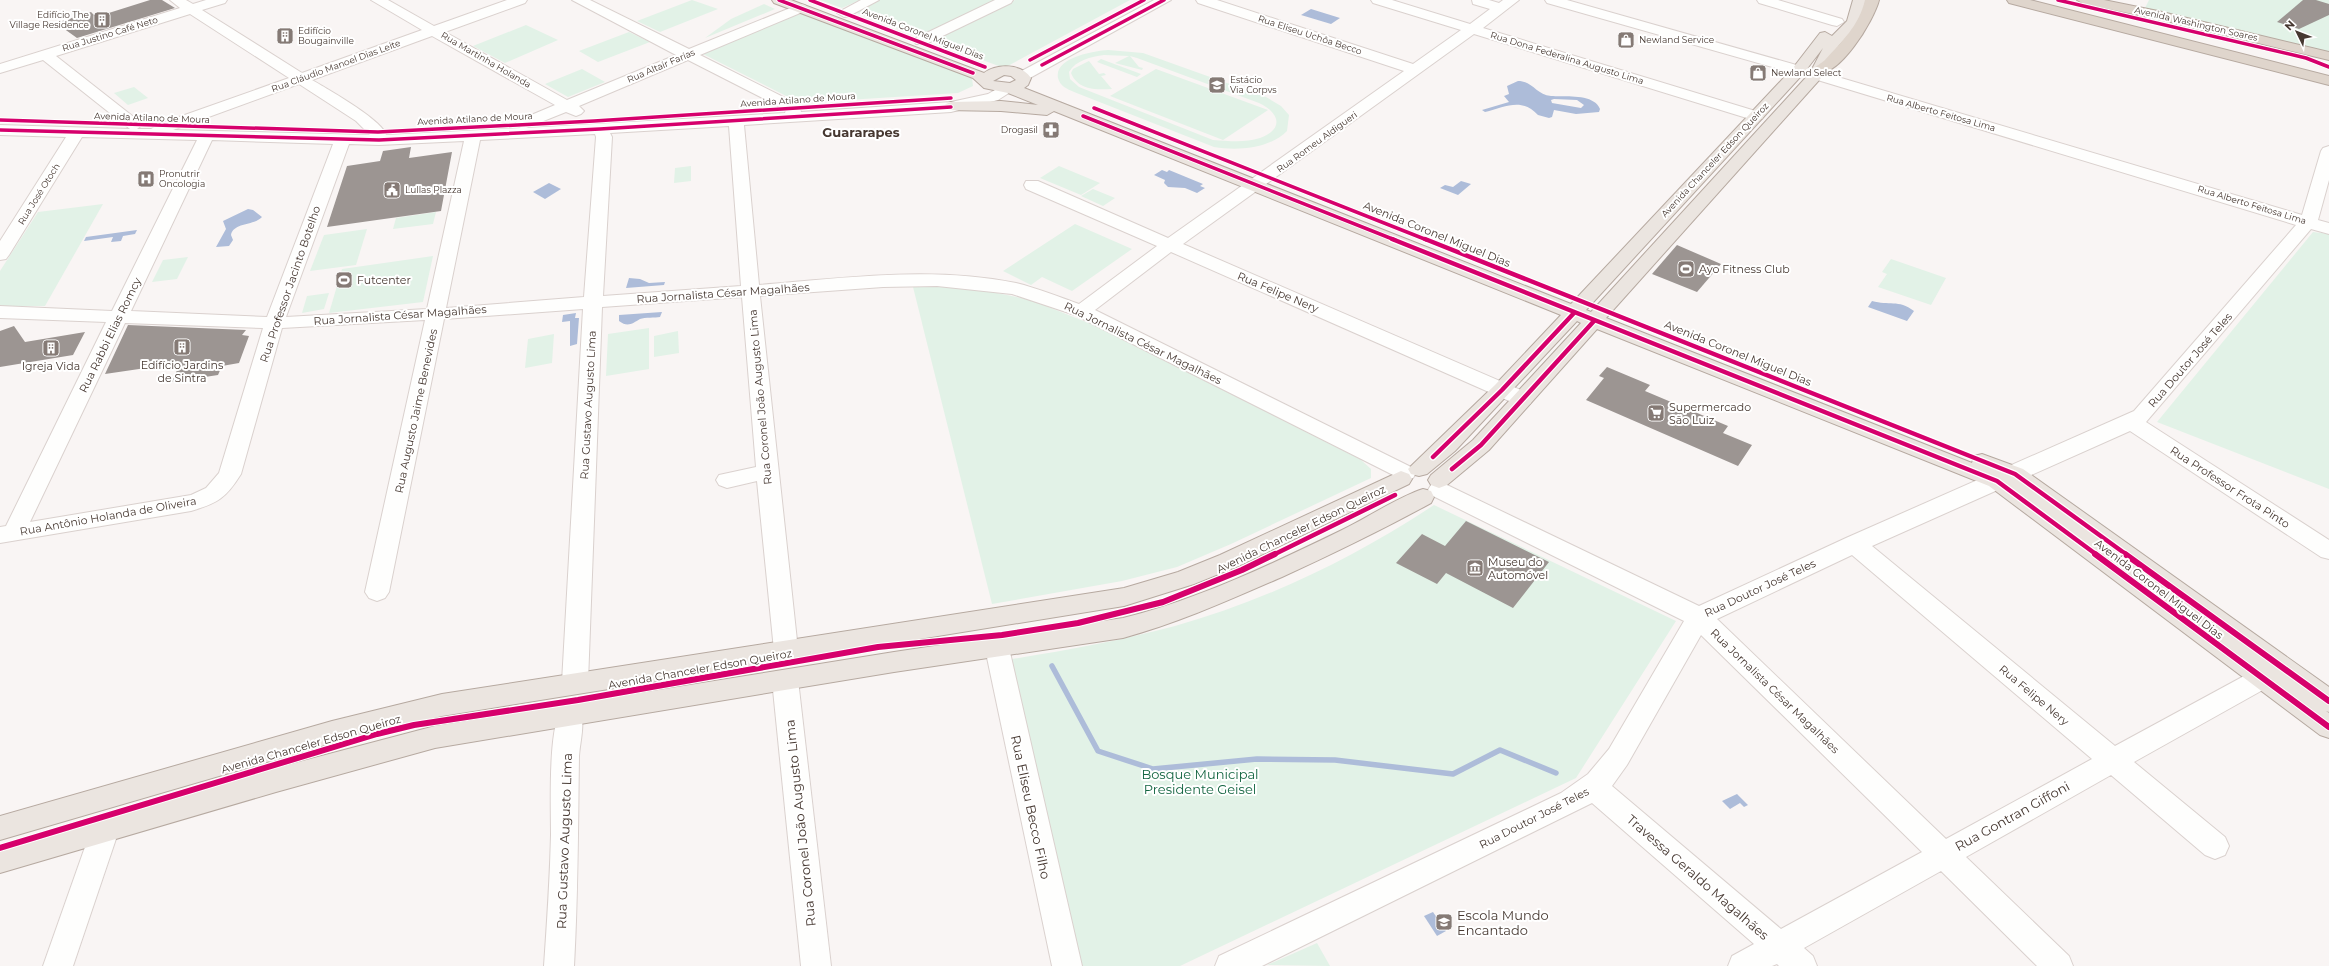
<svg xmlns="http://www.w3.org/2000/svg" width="2329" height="966" viewBox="0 0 2329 966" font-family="Montserrat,sans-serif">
<rect width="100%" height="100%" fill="#f9f5f4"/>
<g fill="#e2f2e7" fill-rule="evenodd">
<path d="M692 0 718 9 660 32 637 21Z"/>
<path d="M820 0H860L842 8Z"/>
<path d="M879 0H996L920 37 854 12Z"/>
<path d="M1015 0H1130L1004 68 931 41Z"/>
<path d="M2149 0H2329V52L2145 8Z"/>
<path d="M764 4 775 9 705 38 731 19Z"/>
<path d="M800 13 972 78 973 86 958 93 800 103 701 53Z"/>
<path d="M526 25 558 40 505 63 473 46Z"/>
<path d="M629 32 650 42 598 62 579 51Z"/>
<path d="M1108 50 1143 53 1266 97 1281 106 1289 115 1287 131C1269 149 1237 151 1214 147L1074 92C1067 89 1060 86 1058 78 1054 57 1095 51 1108 50ZM1104 55 1129 56 1115 63 1142 70 1143 68 1139 67 1130 56 1137 58 1259 103C1279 112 1285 129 1260 138 1245 143 1229 141 1213 140L1079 87 1070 79 1069 72C1076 60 1091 57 1104 55Z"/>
<path d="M1101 59 1141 74 1137 77 1097 62Z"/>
<path d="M1089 61 1099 74 1104 73 1106 75 1101 76 1112 89C1095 90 1078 90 1071 73L1073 69Z"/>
<path d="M582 69 605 82 568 97 545 84Z"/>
<path d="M1156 69 1268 110 1223 140 1110 96Z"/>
<path d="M134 87 148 98 128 105 114 93Z"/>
<path d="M691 166V181L674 183 675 168Z"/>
<path d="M1059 166 1100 183 1081 195 1040 178Z"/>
<path d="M1093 189 1115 198 1103 206 1081 196Z"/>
<path d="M103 204 45 306H0V271L38 212Z"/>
<path d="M436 212 433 224 393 229 396 218Z"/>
<path d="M1075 224 1132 249 1072 291 1042 277 1031 285 1003 271Z"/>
<path d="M367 229 356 265 310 271 324 235Z"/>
<path d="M2313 232 2329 234V489L2157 422Z"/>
<path d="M433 256 423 302 329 313 342 269Z"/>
<path d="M188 257 177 279 152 282 163 260Z"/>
<path d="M1891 259 1946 278 1931 305 1878 287 1887 274 1882 272Z"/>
<path d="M943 286 982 290 1031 300 1091 324 1360 459 1371 469V478L1231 544 1177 567 1122 581 992 604 913 287Z"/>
<path d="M329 293 324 309 302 313 307 296Z"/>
<path d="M649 328V369L606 376 608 334Z"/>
<path d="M678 331 679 353 654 357V336Z"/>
<path d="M554 334 552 363 525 368 528 339Z"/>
<path d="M1434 505 1676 621 1576 778 1180 966H1082L1006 660C1063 651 1119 641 1175 626 1267 600 1354 558 1434 505Z"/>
<path d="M1317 943 1330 966 1267 965Z"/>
</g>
<g fill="#adbcd9" fill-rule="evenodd">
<path d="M1311 9 1340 18 1331 24 1301 15Z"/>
<path d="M1518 81C1533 81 1536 95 1551 96 1564 97 1594 93 1600 109L1599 112 1576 114 1554 110 1552 117 1549 118 1538 115C1522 97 1505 107 1485 112L1482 110 1509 102 1504 96 1509 94 1507 86ZM1554 99 1577 100 1584 105 1581 108 1552 103 1551 100Z"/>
<path d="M1162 170 1167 172 1169 170 1203 184 1200 186 1205 188 1197 193 1185 188 1168 187 1164 183 1165 180 1154 175Z"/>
<path d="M1461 181 1471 184 1458 195 1440 188 1445 185 1453 187Z"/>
<path d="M549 183 561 189 545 199 533 192Z"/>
<path d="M248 209 253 210 262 217C254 226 234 222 231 235L233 240 229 246 216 247 226 229 223 221Z"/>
<path d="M137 230 135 234 123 236 121 241 111 242 113 237 84 241 86 237Z"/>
<path d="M629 278 640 279 649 283 665 282 664 285 626 288Z"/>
<path d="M1872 301C1889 306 1898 299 1914 311L1907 321 1868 307Z"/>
<path d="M662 312 660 317C655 318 645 317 640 319 633 323 628 328 619 321V315Z"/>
<path d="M576 313 575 318H579L577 344 570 346V321L562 322 563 315Z"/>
<path d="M1737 794 1748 805 1744 807 1740 803 1730 809 1722 801Z"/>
<path d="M1433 912 1446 931 1437 936 1424 916Z"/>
</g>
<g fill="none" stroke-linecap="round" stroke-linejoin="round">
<path stroke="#adbcd9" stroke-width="5.5" d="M1052 666 1098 751 1153 769 1257 759 1335 760 1453 774 1500 750 1556 773"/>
</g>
<g fill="#9c9592">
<path d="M150 0H162L175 8 77 38 56 23 91 12 96 17Z"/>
<path d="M2303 0H2316L2329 4V15L2299 29 2277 22Z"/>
<path d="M411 147 409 158 452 152 441 211 327 227 347 166 380 161 383 151Z"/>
<path d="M1677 245 1721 264 1697 292 1652 274Z"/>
<path d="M128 325 246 330 242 335 249 336 239 363 222 366 218 375 172 382 180 363 105 374Z"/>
<path d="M14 326 25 342 85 332 73 355 0 367V331Z"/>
<path d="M1607 367 1650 385 1645 391 1728 426 1723 433 1752 445 1738 466 1586 400 1604 378 1599 376Z"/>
<path d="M1466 521 1549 562 1513 608 1446 573 1437 584 1396 563 1422 534 1445 546Z"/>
</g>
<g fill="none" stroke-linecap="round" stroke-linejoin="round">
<g stroke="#dad1ce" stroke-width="2">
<g id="minor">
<path d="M170 0H186L193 4 206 0H227L225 3 202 10 302 73 422 30 371 0H388L434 26 507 0H527L525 3 445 32 567 100 676 55 572 0H590L689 49 800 4 805 5 807 8 805 11 700 55 799 105 801 112 951 102 988 94 1002 86H1012L1015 89 998 100 951 112 744 125 759 285C844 278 932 266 1016 283 1037 288 1059 297 1079 304L1157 246 1026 189 1024 185 1026 181H1038L1168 238 1404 71 1198 3 1196 0H1217L1413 64 1461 30 1373 3 1371 0H1392L1470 24 1490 9 1473 4 1472 0H1489L1499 3 1503 0H1519L1483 28 1762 113 1764 116 1762 119H1750L1474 34 1183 244 1530 394 1533 399 1530 404 1523 406 1516 404 1171 252 1095 310 1413 468 1416 473 1413 478 1405 481 1075 315 1012 294 937 286 883 287 760 296 798 650 795 657 786 660 777 657 774 650 757 481 727 488 719 485 716 480 719 475 756 467 742 297 602 307 588 682 584 689 575 692 566 689 562 682 583 309 444 319 389 592 385 598 377 601 369 598 365 592 425 320 282 328 241 474C226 498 218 503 191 511L0 543V527L6 526 106 322 0 318V306L112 311 197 140 82 137 9 255 6 259 0 260V241L66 137 0 135V125L130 129 43 60 0 73V64L180 8ZM190 14 289 78 162 123 151 129H137L142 125 140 122 56 56ZM432 36 555 105 517 121 515 124 521 128 386 135C384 121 326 88 312 80ZM688 60 786 110 785 113 526 128 566 112 576 116 581 114 584 111 579 106ZM299 84 356 121 370 135 173 130ZM729 126 741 286 603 296 612 137 610 133ZM595 134 596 137 584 297 446 308 480 140ZM212 140 333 144 267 317 131 311ZM464 141 427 309 286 317 349 144 379 145ZM125 323 263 328 219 473 206 488 191 495 30 522Z"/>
<path d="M861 0H879L849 16 844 17 837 13Z"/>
<path d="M995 0H1013L1011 3 926 44H916L914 41 916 38Z"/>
<path d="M1154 0H1171L1028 79 1023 80 1016 76 1018 73Z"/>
<path d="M1545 0H1567L1821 72 2302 215 2321 151 2323 148 2329 146V180L2318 220 2329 223V234L2311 229 2146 422 2329 540V559L2321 557 2130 431 1872 546 2115 746 2268 663 2277 660 2286 663 2290 670 2286 677 2134 762 2225 837 2229 846 2225 855 2215 859 2205 855 2111 775 1966 857 2069 956 2073 966H2037L1941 871 1804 948 1813 956 1817 966H1779L1777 964 1772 966H1728L1732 956 1754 944 1592 803 1262 966H1215L1219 956 1561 793 1588 774 1609 749 1684 621 1431 495 1428 490 1431 485 1439 482 1447 485 1699 606 1846 538 2134 411 2296 225 1811 78 1547 3ZM1852 555 2092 759 1946 839 1717 619ZM1701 635 1922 852 1781 929 1612 786 1627 765Z"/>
<path d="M1757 0H1778L1842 19 1844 22 1837 26 1832 25 1759 3Z"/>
<path d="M997 638 1006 641 1009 648 1082 966H1052L985 648 988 641Z"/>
<path d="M785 670 794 673 798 680 831 966H801L772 680 776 673Z"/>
<path d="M570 705 579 708C586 723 580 740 579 756 578 826 578 896 574 966H544C547 922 550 879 551 835 551 804 548 734 561 708Z"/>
<path d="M105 818 115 821 119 830 73 966H43L91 830 95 821Z"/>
</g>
</g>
<g stroke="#b6a9a0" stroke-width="2">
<g id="major">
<path d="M772 0H791L984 73C998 63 1022 64 1031 78L1028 85 1024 88 1571 304 1793 68 1820 33 1825 32 1832 36 1847 21 1853 0H1867L1861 22 1839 45 1821 78 1606 318 1972 463 1974 456 1982 454 2023 469 2329 687V712L2326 711 2329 713V738L2320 735 1989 486 1597 329 1489 450 1447 485 1439 488 1431 485 1428 480 1431 475 1473 440 1581 323 1577 321 1455 451 1427 474 1419 476 1411 474 1408 469 1495 385 1561 315 1054 111 1047 115 1001 111 946 110 943 107 946 104 951 102 1001 101 1038 105 1008 93 984 88 973 78 774 3ZM1823 48 1810 73 1591 312 1586 310 1803 74ZM1004 75 1011 76 1016 80 1010 83 993 81Z"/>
<path d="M1401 471 1409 474 1412 479 1409 484 1236 567 1194 584 1124 606 442 716 332 743 0 840V816L332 721 442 694 1124 588 1178 572 1220 555Z"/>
<path d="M1423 489 1431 491 1434 497 1431 503C1382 530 1332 554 1282 577 1229 600 1178 623 1123 638L894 672 435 748 276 792 0 873V847L276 768 435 726 894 652 1123 618C1199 599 1272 564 1342 530 1367 518 1398 497 1423 489Z"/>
</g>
</g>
<g stroke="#b6a9a0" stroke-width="2">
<g id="highway">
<path d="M1865 0H1879C1874 20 1839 79 1815 73L1813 70C1816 65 1821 64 1825 60 1842 41 1859 26 1865 0Z"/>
<path d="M2007 0H2030L2329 76V85L2009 3Z"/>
<path d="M2077 0H2104L2158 11 2329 52V60L2158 19 2084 4Z"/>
</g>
</g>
<use href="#minor" fill="#fefefd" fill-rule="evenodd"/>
<use href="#major" fill="#ebe5e0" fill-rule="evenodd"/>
<use href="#highway" fill="#dfd5cc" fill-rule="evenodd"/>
<g stroke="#fff" stroke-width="5.5">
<g id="cycleway-far2">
<path d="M779 0 973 73"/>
<path d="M810 0 985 67"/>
<path d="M2058 0 2306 58 2329 67"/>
<path d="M1030 60 1144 0"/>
<path d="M1042 65 1164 0"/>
<path d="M1094 108 1427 240"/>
<path d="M1083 116 1395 240"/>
<path d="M0 120 378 132 594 121 951 98"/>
<path d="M0 130 379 140 600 129 951 107"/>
</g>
</g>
<g stroke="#fff" stroke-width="7">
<g id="cycleway-far1">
<path d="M1392 239 1997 481 2097 555"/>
<path d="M1425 239 2015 474 2127 555"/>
<path d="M1433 457 1502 390 1574 313"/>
<path d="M1452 469 1481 445 1594 321"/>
<path d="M1273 555 1395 495"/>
</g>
</g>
<g stroke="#fff" stroke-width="8">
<g id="cycleway">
<path d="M2095 554 2329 727"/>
<path d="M2125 554 2329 701"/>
<path d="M0 848 377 734 414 725 578 700 878 647 1002 635 1078 623 1163 602 1242 570 1275 554"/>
</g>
</g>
<use href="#cycleway-far2" stroke="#d6006c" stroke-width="3.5"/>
<use href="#cycleway-far1" stroke="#d6006c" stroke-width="4.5"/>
<use href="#cycleway" stroke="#d6006c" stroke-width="6"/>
</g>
<defs>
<g id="building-square" transform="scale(0.9)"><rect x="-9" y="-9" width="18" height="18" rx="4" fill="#857a75" stroke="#fff"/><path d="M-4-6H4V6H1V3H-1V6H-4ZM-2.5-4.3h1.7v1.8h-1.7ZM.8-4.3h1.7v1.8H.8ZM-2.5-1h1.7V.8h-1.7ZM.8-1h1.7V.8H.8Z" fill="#fff"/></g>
<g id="shop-square" transform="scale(0.9)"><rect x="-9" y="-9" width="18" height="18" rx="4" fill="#857a75" stroke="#fff"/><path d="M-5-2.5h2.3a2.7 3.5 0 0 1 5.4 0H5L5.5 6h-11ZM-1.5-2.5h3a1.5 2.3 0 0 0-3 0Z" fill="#fff"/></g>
<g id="university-square" transform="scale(0.9)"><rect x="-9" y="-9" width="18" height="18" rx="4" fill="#857a75" stroke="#fff"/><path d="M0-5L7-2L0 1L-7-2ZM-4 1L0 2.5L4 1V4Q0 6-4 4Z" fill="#fff"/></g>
<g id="pharmacy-square" transform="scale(0.9)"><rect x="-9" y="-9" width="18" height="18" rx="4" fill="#857a75" stroke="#fff"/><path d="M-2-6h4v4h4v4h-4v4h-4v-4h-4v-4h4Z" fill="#fff"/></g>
<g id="hospital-square" transform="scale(0.9)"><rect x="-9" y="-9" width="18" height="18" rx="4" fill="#857a75" stroke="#fff"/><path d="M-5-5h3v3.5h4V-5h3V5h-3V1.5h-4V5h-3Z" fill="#fff"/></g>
<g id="civic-square" transform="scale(0.9)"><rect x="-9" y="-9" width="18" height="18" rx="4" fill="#857a75" stroke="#fff"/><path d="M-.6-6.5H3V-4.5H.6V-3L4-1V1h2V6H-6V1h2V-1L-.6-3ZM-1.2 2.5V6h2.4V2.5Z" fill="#fff"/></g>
<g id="stadium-square" transform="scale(0.9)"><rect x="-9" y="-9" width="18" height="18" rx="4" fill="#857a75" stroke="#fff"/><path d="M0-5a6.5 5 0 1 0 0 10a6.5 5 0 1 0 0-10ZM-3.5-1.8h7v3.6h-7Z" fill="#fff"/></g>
<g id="supermarket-square" transform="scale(0.9)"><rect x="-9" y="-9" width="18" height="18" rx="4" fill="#857a75" stroke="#fff"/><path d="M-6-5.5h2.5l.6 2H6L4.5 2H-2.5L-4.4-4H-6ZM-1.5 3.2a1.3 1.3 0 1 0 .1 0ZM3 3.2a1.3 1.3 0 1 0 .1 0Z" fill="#fff"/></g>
<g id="museum-square" transform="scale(0.9)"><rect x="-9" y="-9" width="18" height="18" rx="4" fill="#857a75" stroke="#fff"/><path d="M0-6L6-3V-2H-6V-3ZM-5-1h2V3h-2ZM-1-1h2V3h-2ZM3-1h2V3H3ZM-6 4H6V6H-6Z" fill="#fff"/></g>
<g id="school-square" transform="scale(0.9)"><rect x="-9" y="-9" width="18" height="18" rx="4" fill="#857a75" stroke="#fff"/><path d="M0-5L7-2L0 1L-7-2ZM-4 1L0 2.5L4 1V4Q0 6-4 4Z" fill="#fff"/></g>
</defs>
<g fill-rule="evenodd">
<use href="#building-square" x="102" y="20"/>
<use href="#building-square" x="285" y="36"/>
<use href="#shop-square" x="1626" y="40"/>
<use href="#shop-square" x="1758" y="73"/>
<use href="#university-square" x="1217" y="85"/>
<use href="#pharmacy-square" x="1051" y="130"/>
<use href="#hospital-square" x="146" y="179"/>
<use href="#civic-square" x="392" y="190"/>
<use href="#stadium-square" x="1686" y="269"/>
<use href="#stadium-square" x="344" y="280"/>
<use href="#building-square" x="182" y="347"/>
<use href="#building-square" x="51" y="348"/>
<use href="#supermarket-square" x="1656" y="413"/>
<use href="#museum-square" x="1475" y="568"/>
<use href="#school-square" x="1444" y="922"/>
</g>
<g text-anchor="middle" stroke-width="4" stroke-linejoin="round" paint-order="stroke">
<g font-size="9" fill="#463831" stroke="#fff" text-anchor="start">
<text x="89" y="18" text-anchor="end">Edifício The<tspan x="89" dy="10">Village Residence</tspan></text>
<text x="298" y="34">Edifício<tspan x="298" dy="10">Bougainville</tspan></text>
<text x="1639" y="43">Newland Service</text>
<text x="1771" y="76">Newland Select</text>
<text x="1230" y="83">Estácio<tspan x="1230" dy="10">Via Corpvs</tspan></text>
<text x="1038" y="133" text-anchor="end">Drogasil</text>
<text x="159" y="177">Pronutrir<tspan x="159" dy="10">Oncologia</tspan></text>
<text x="405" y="193">Lullas Plazza</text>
</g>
<g font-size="9" fill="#463831" stroke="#fff">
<text transform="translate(2196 24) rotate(13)" y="3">Avenida Washington Soares</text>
<text transform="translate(110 34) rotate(-17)" y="3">Rua Justino Café Neto</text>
<text transform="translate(923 34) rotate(21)" y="3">Avenida Coronel Miguel Dias</text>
<text transform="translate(1310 35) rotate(18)" y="3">Rua Eliseu Uchôa Becco</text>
<text transform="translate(1567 58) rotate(17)" y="3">Rua Dona Federalina Augusto Lima</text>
<text transform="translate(486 60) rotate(30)" y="3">Rua Martinha Holanda</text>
<text transform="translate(336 66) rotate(-20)" y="3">Rua Cláudio Manoel Dias Leite</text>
<text transform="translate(661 66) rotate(-23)" y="3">Rua Altair Farias</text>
<text transform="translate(798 100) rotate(-4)" y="3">Avenida Atilano de Moura</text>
<text transform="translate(1941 113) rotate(16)" y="3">Rua Alberto Feitosa Lima</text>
<text transform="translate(152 118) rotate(2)" y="3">Avenida Atilano de Moura</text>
<text transform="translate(475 119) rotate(-3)" y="3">Avenida Atilano de Moura</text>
<text transform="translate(1317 142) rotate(-36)" y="3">Rua Romeu Aldigueri</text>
<text transform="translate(1715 160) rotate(-47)" y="3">Avenida Chanceler Edson Queiroz</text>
<text transform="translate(39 194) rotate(-58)" y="3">Rua José Otoch</text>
<text transform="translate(2252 205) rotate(17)" y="3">Rua Alberto Feitosa Lima</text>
</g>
<g font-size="11" fill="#463831" stroke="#fff">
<text transform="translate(1437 234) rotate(22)" y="4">Avenida Coronel Miguel Dias</text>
<text transform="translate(290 284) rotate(-71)" y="4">Rua Professor Jacinto Botelho</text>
<text transform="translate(1278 292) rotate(23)" y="4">Rua Felipe Nery</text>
<text transform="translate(723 293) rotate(-4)" y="4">Rua Jornalista César Magalhães</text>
<text transform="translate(400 315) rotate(-4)" y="4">Rua Jornalista César Magalhães</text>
<text transform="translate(110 335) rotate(-64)" y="4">Rua Rabbi Elias Romcy</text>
<text transform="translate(1143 343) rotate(26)" y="4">Rua Jornalista César Magalhães</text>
<text transform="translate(1738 353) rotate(22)" y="4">Avenida Coronel Miguel Dias</text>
<text transform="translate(2190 360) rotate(-49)" y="4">Rua Doutor José Teles</text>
<text transform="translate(760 397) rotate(-95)" y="4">Rua Coronel João Augusto Lima</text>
<text transform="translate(588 405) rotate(-87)" y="4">Rua Gustavo Augusto Lima</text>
<text transform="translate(416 411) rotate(-78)" y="4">Rua Augusto Jaime Benevides</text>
<text transform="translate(2230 487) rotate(33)" y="4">Rua Professor Frota Pinto</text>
<text transform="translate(108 516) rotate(-10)" y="4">Rua Antônio Holanda de Oliveira</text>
<text transform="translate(1301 529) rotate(-26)" y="4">Avenida Chanceler Edson Queiroz</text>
<text transform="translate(1760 588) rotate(-25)" y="4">Rua Doutor José Teles</text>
<text transform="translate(2159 589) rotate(37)" y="4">Avenida Coronel Miguel Dias</text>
<text transform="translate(700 669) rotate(-10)" y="4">Avenida Chanceler Edson Queiroz</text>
<text transform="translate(1775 691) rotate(44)" y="4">Rua Jornalista César Magalhães</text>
<text transform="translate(2034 695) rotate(40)" y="4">Rua Felipe Nery</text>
<text transform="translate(311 744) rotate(-16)" y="4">Avenida Chanceler Edson Queiroz</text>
<text transform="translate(1534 818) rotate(-27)" y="4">Rua Doutor José Teles</text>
</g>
<g font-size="11" fill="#463831" stroke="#fff" text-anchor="start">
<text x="1699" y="273">Ayo Fitness Club</text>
<text x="357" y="284">Futcenter</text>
<text x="182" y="369" text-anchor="middle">Edifício Jardins<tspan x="182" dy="13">de Sintra</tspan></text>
<text x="51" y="370" text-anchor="middle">Igreja Vida</text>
<text x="1669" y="411">Supermercado<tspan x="1669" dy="13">São Luiz</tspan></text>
<text x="1488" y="566">Museu do<tspan x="1488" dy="13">Automóvel</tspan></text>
</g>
<g font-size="13" font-weight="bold" fill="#463831" stroke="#fff">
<text x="861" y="137">Guararapes</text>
</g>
<g font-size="13" fill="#136541" stroke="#fff">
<text x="1200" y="779">Bosque Municipal<tspan x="1200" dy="15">Presidente Geisel</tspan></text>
</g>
<g font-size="13" fill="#463831" stroke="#fff">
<text transform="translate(1031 807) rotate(78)" y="5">Rua Eliseu Becco Filho</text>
<text transform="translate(2012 816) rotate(-29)" y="5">Rua Gontran Giffoni</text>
<text transform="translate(800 823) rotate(-96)" y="5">Rua Coronel João Augusto Lima</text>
<text transform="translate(564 841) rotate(-88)" y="5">Rua Gustavo Augusto Lima</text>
<text transform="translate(1698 877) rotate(41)" y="5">Travessa Geraldo Magalhães</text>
</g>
<g font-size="13" fill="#463831" stroke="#fff" text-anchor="start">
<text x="1457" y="920">Escola Mundo<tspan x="1457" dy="15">Encantado</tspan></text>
</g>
</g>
<g transform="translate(2297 32) rotate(313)" stroke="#ffffff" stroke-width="3" paint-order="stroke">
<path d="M0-3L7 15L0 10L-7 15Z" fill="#463831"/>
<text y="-6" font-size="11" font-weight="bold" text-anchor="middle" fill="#463831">N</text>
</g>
</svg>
